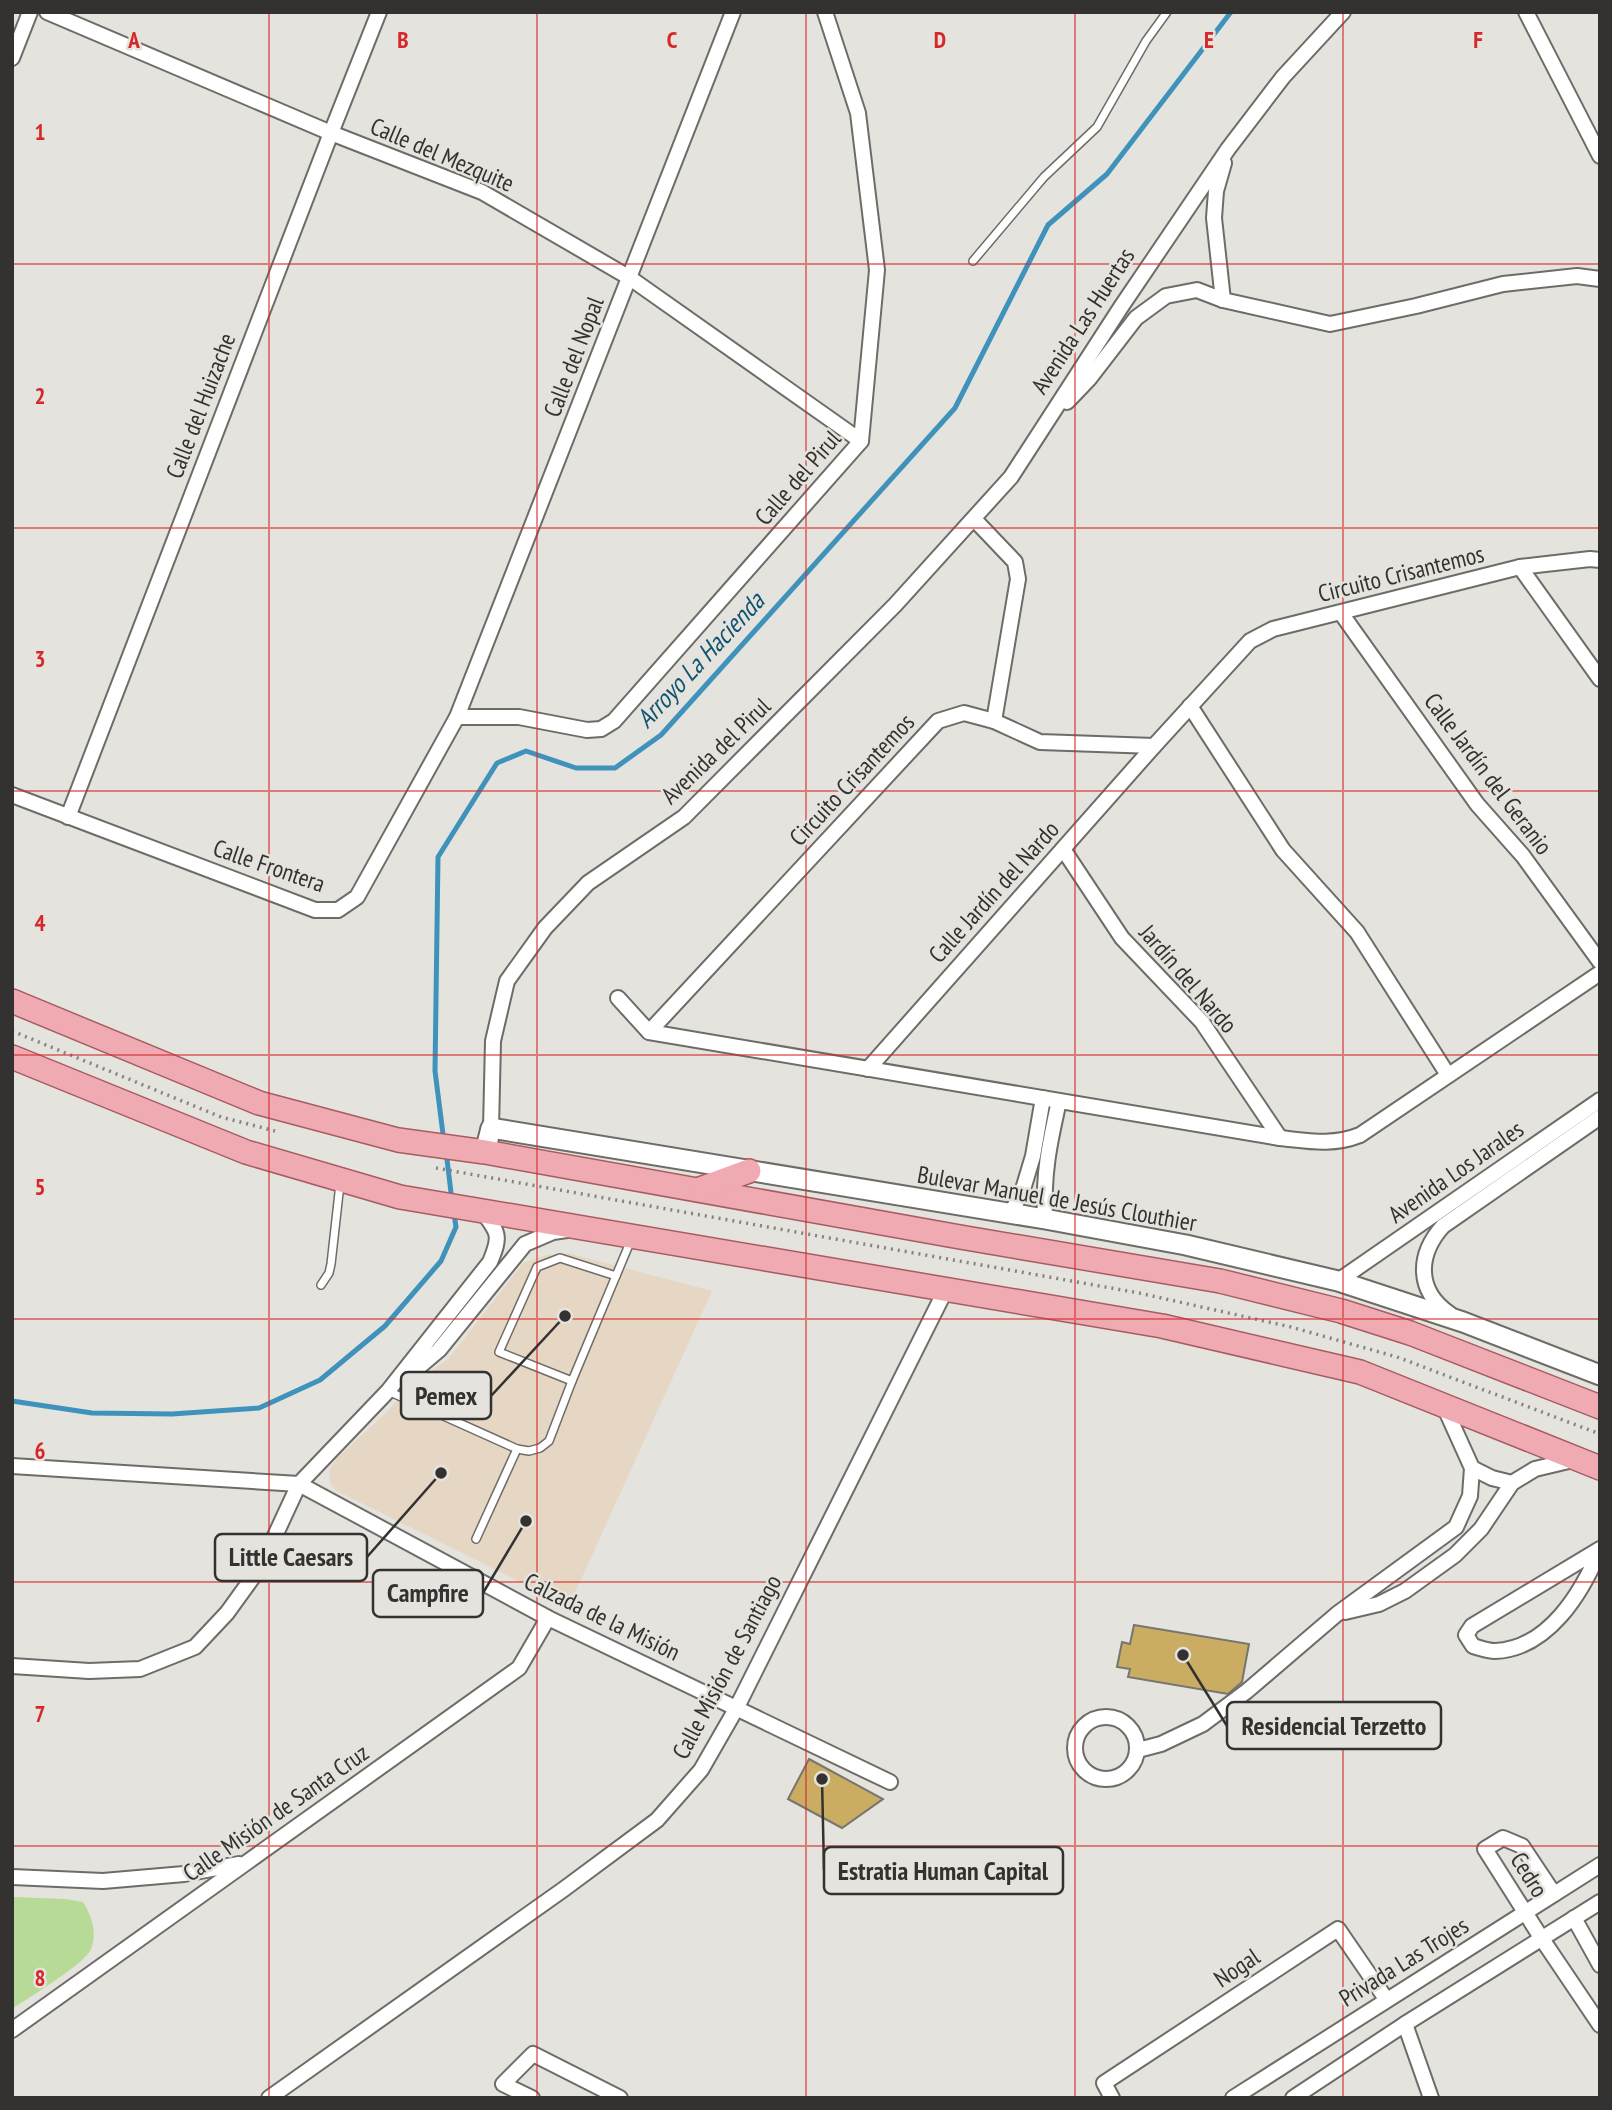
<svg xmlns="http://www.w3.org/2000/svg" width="1612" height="2110" viewBox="0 0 1612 2110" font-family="'PT Sans Narrow',sans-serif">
<rect width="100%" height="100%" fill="#e5e3dd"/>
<path fill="#e6d6c4" d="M568 1253 712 1291 569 1606 335 1490 330 1482 329 1471 336 1459 384 1415 402 1395 449 1358 523 1263 547 1255Z"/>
<path fill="#b7da97" d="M12 1897 66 1899 83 1902C91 1915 98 1932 91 1949 85 1964 28 1998 12 2009Z"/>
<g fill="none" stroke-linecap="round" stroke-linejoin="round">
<g stroke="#3e92bb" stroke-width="5">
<path d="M444 1142 435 1071 438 857 497 763 526 751 576 768H615L661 735 955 408 1048 225 1107 174 1231 12"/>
<path d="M446 1151 452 1201"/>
<path d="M12 1401 92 1413 172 1414 259 1408 320 1380 385 1326 441 1261 456 1227 454 1214"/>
</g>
</g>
<g fill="#caad62" stroke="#777570" stroke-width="2">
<path d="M1134 1625 1249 1644 1242 1682 1228 1694 1128 1677 1130 1669 1117 1667 1122 1642 1130 1644Z"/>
<path d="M809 1759 883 1799 842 1828 788 1799Z"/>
</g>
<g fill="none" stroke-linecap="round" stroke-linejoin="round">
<g stroke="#6e6c67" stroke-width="10">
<g id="service">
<path d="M973 261 1044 177 1097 127 1146 41 1167 12"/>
<path d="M321 1285 329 1273 331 1264 340 1184"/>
<path d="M572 1381 499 1352 537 1267 560 1258 616 1276"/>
<path d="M388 1391 517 1449 529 1451 540 1448 549 1441 572 1381 631 1240"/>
<path d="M476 1539 517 1449"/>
</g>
</g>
<g stroke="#6e6c67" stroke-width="18">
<g id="minor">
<path d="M47 12 331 133 482 192 630 278 861 441"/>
<path d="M1526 12 1600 156"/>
<path d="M12 58 30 12"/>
<path d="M1223 300 1214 218 1216 191 1224 163"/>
<path d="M1067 402 1089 379 1136 318 1166 296 1197 290 1223 300 1330 324 1416 306 1503 284 1577 276 1600 279"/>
<path d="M974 519 1015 562 1018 579 994 721"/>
<path d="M1520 567 1600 679"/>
<path d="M1341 613 1477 804 1523 856 1600 962"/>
<path d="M1190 706 1283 850 1357 932 1448 1075"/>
<path d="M457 717H519L587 730 601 729 614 721 861 441 877 270 858 113 825 12"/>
<path d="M12 795 315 910H338L357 897 457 717 733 12"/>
<path d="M68 817 331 133 379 12"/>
<path d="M1063 849 1122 938 1202 1022 1280 1138"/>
<path d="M618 998 649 1032 1280 1138C1309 1141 1332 1146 1360 1135L1600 973"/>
<path d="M649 1032 938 721 964 713 994 721 1040 742 1154 746"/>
<path d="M868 1069 1154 746 1250 641 1273 629 1520 567 1590 559 1600 560"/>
<path d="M491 1128 493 1041 507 981 545 928 588 883 684 817 895 605 1011 477 1121 307 1228 149 1283 77 1343 12"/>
<path d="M1011 1214 1024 1186 1033 1156 1043 1098"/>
<path d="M1045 1219C1043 1174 1049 1145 1059 1101"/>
<path d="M1338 1281 1600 1100"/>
<path d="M1450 1314C1416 1291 1417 1255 1443 1226L1600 1117"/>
<path d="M406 1378 439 1350 525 1244 553 1232 567 1230"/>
<path d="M12 1466 299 1484 548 1618 890 1782"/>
<path d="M1472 1468 1492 1478 1512 1483"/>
<path d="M1600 1549C1582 1593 1548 1649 1495 1651 1488 1651 1480 1648 1473 1646L1466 1635 1472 1626Z"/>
<path d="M1345 1612 1379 1604 1405 1591 1455 1555 1481 1529 1512 1483 1535 1469 1577 1459"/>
<path d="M12 1666 89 1671 140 1669 195 1647 227 1613 253 1577 274 1538 299 1484 388 1391 490 1262C501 1236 499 1233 482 1211"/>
<circle cx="1106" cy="1748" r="31"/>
<path d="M1138 1750 1161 1744 1203 1724 1247 1691 1337 1614 1456 1527 1470 1496 1472 1468 1444 1406"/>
<path d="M12 1877 103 1881 184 1874 239 1864"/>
<path d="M1554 1894 1522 1846 1503 1838 1485 1849 1542 1939 1600 2025"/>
<path d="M1574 1918 1600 1965"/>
<path d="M1405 2024 1431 2098"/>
<path d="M12 2030 519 1668 548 1618"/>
<path d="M269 2098 564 1889 657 1820 701 1770 736 1709 946 1289"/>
<path d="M532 2098 503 2084 533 2054 620 2098"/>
<path d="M1112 2098 1104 2083 1338 1929 1386 1999"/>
<path d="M1233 2098 1600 1865"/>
<path d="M1293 2098 1405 2024 1600 1902"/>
</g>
</g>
<g stroke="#6e6c67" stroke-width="23">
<path id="tertiary" d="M485 1152 491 1128 1045 1219 1186 1245 1338 1281 1463 1322 1600 1375"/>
</g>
<g stroke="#a75c63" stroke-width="26">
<g id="primary">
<path d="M12 1001 259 1103 398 1140 485 1152 960 1237 1220 1281 1341 1311 1410 1333 1600 1407"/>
<path d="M12 1057 246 1152 400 1197 1162 1326 1360 1372 1600 1468"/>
<path d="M700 1189 749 1171"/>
</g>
</g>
<g stroke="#84837f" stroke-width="3.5" stroke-dasharray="2 5" stroke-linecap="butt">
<path d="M12 1031 221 1117 275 1131"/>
<path d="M436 1168 1139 1293 1291 1327 1397 1357 1600 1434"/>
</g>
<use href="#service" stroke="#fff" stroke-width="7"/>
<use href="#minor" stroke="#fff" stroke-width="14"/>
<use href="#tertiary" stroke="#fff" stroke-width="19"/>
<use href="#primary" stroke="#f0aab2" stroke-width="23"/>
</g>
<path fill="none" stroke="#d62828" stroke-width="2" stroke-opacity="0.55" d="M269 12V2098M537 12V2098M806 12V2098M1075 12V2098M1343 12V2098M12 264H1600M12 528H1600M12 791H1600M12 1055H1600M12 1319H1600M12 1582H1600M12 1846H1600"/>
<g text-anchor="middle" stroke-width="5" stroke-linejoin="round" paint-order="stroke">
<g font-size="24" fill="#333230" stroke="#e5e3dd">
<text transform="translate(442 155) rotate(23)" y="8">Calle del Mezquite</text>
<text transform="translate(1083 321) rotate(-57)" y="8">Avenida Las Huertas</text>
<text transform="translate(574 357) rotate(-69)" y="8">Calle del Nopal</text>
<text transform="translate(201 406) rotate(-69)" y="8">Calle del Huizache</text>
<text transform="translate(798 478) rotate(-49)" y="8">Calle del Pirul</text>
<text transform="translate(1401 574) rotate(-14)" y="8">Circuito Crisantemos</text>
<text transform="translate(716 751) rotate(-44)" y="8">Avenida del Pirul</text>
<text transform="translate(1488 774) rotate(53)" y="8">Calle Jardín del Geranio</text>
<text transform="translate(852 780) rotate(-47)" y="8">Circuito Crisantemos</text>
<text transform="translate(269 866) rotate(19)" y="8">Calle Frontera</text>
<text transform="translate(994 892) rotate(-48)" y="8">Calle Jardín del Nardo</text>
<text transform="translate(1188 979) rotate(49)" y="8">Jardín del Nardo</text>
<text transform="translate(1456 1172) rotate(-35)" y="8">Avenida Los Jarales</text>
<text transform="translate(1057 1199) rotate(10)" y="8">Bulevar Manuel de Jesús Clouthier</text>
<text transform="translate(602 1617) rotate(26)" y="8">Calzada de la Misión</text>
<text transform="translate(727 1667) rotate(-62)" y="8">Calle Misión de Santiago</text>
<text transform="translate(276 1813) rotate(-35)" y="8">Calle Misión de Santa Cruz</text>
<text transform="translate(1529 1875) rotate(58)" y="8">Cedro</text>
<text transform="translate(1404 1962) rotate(-32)" y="8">Privada Las Trojes</text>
<text transform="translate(1237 1968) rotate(-34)" y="8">Nogal</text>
</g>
<g font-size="26" font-style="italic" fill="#125370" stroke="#e5e3dd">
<text transform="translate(700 660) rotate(-47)" y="9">Arroyo La Hacienda</text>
</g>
</g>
<g font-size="23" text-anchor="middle" font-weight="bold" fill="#d62828" stroke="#e5e3dd" stroke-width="5" stroke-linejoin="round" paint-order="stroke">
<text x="134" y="48">A</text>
<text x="403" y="48">B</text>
<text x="672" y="48">C</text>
<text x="940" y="48">D</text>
<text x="1209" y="48">E</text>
<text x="1478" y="48">F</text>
<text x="40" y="140">1</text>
<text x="40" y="404">2</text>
<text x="40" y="667">3</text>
<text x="40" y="931">4</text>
<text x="40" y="1195">5</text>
<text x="40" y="1459">6</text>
<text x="40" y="1722">7</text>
<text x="40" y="1986">8</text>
</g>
<path fill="none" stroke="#333230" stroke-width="2.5" d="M565 1316L491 1396M441 1473L367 1557M526 1521L483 1593M1183 1655L1227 1726M822 1779L824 1870"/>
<g fill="#333230" stroke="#e5e3dd" stroke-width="2.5">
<circle cx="565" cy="1316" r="7"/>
<circle cx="441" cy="1473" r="7"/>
<circle cx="526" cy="1521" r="7"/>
<circle cx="1183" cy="1655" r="7"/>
<circle cx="822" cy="1779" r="7"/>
</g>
<g fill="#e5e3dd" stroke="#333230" stroke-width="2.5">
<rect x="401" y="1372" width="90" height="47" rx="7"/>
<rect x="215" y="1534" width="152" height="47" rx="7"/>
<rect x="373" y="1570" width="110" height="47" rx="7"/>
<rect x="1227" y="1702" width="214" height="47" rx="7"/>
<rect x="824" y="1847" width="239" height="47" rx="7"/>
</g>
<g font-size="26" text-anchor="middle" font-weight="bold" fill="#333230">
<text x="446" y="1405">Pemex</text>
<text x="291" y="1566">Little Caesars</text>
<text x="428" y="1602">Campfire</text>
<text x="1334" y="1735">Residencial Terzetto</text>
<text x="943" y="1880">Estratia Human Capital</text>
</g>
<rect width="1612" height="2110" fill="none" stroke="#333230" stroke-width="28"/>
</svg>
